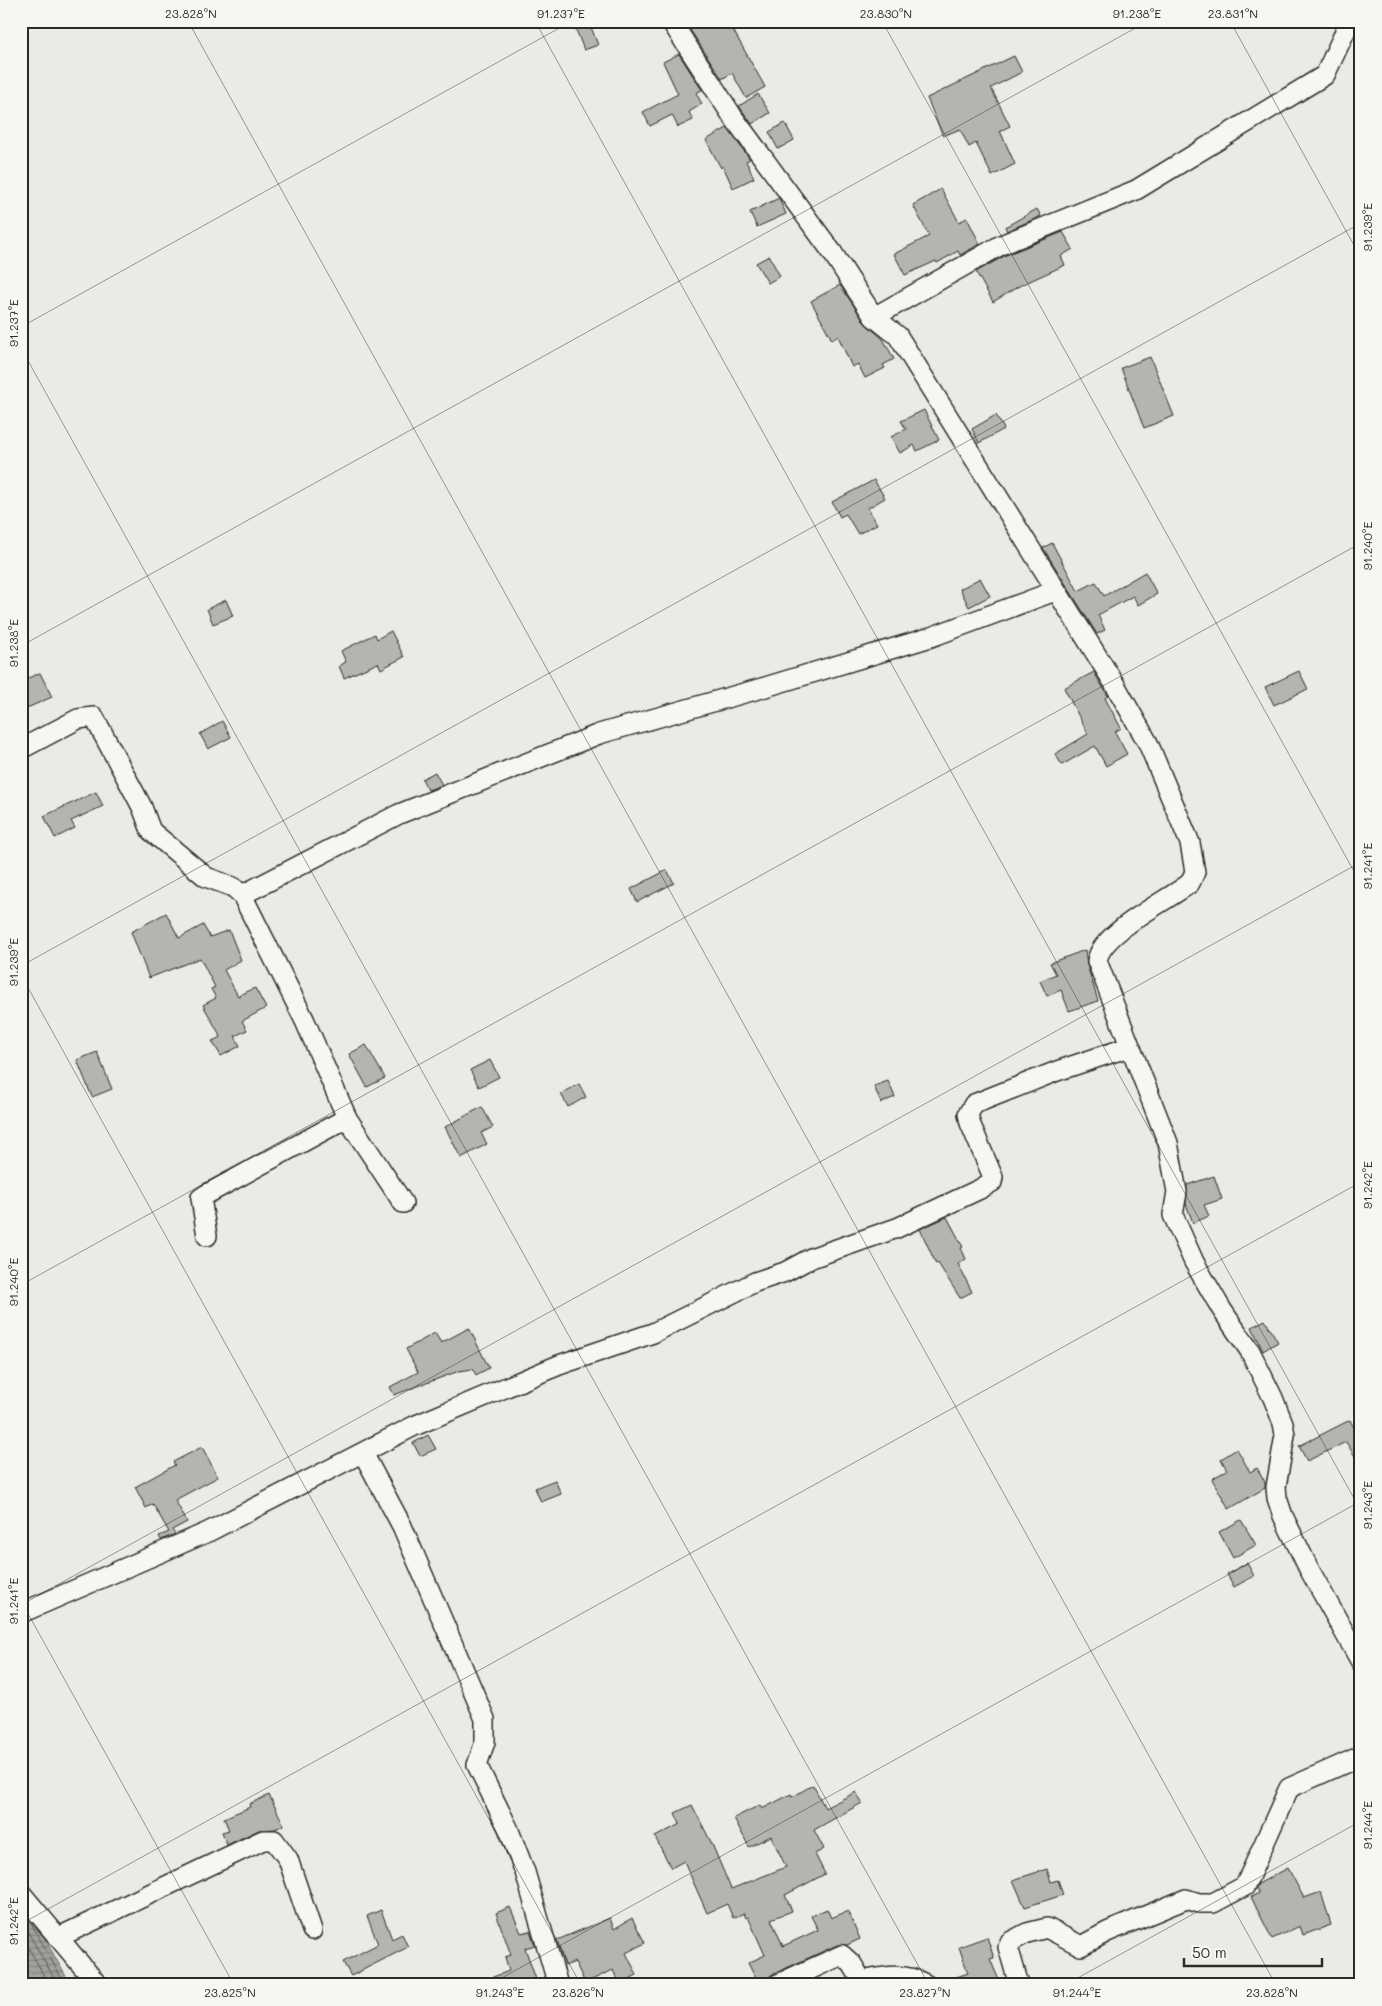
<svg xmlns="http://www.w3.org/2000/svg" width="1382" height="2006" viewBox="0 0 1382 2006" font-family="Mali,sans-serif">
<defs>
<pattern id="water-rules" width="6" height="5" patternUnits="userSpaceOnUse" patternTransform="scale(1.25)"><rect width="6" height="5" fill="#a1a19e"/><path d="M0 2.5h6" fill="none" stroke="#838381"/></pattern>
</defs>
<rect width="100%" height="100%" fill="#eaeae6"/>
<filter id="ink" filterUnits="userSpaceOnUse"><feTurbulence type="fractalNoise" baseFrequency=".02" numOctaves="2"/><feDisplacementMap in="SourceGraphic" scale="10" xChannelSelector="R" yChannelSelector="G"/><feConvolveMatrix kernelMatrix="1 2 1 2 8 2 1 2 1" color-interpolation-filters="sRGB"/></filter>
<g filter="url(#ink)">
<path fill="url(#water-rules)" stroke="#727270" d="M21 1903 32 1916 71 1985H21Z"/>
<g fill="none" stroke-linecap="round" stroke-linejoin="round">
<g stroke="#5a5a59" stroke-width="1">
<path d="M21 1911 29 1919 65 1985"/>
<path d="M21 1920 58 1985"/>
<path d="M21 1934 49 1985"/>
</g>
</g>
<g fill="#b4b4b1" stroke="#2b2b2b">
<path d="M702 21H728L765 87 746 98 732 73 722 79 689 28Z"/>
<path d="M589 22 598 45 584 50 575 27Z"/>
<path d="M679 54 702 90 696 93 702 104 689 112 693 120 678 127 672 115 650 126 643 112 678 94 663 62Z"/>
<path d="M1014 56 1022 72 991 88 1010 126 1000 131 1015 164 992 176 976 143 969 147 960 129 943 136 927 98Z"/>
<path d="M758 94 770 113 752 124 739 106Z"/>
<path d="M785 123 794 140 778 149 769 132Z"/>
<path d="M727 128 750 159 746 161 754 178 733 188 723 166 721 168 706 140Z"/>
<path d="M941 189 959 222 967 218 980 244 960 255 958 251 937 263 936 261 905 275 894 254 929 236 913 205Z"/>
<path d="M779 198 786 214 757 227 750 212Z"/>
<path d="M1037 209 1041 216 1007 231 1005 227Z"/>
<path d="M1063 232 1073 249 1061 256 1065 265 1019 286 993 302 976 272 1006 255Z"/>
<path d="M769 256 780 276 768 283 756 263Z"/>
<path d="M840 285 865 323 883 339 894 359 883 365 885 368 865 378 858 364 852 367 838 336 832 340 811 301Z"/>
<path d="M1150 357 1174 416 1144 428 1121 368Z"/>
<path d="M924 410 939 440 917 451 914 445 900 453 891 437 906 429 901 421Z"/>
<path d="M996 415 1004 429 979 443 972 429Z"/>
<path d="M874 480 885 498 868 508 877 524 858 534 846 514 840 517 832 502Z"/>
<path d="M1052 543 1078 591 1096 582 1104 596 1145 572 1157 594 1138 605 1133 596 1098 615 1105 630 1097 634 1043 548Z"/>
<path d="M980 578 990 596 969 607 960 589Z"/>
<path d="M226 600 233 616 213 624 207 609Z"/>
<path d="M391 631 404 657 381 669 378 663 344 678 339 666 346 662 341 651 375 634 377 639Z"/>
<path d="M1299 671 1308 689 1274 705 1265 687Z"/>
<path d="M1094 672 1108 696 1105 698 1121 728 1115 732 1127 754 1106 766 1095 746 1062 765 1055 754 1088 734 1064 688Z"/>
<path d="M40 673 52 697 27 708 21 696V681Z"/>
<path d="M222 721 231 737 208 749 200 734Z"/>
<path d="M435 772 442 785 428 790 422 779Z"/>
<path d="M96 792 103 806 71 821 75 828 55 838 44 816Z"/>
<path d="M667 870 674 883 637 902 631 889Z"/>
<path d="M166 913 179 938 203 925 210 937 229 930 241 960 224 970 238 996 255 988 266 1008 242 1021 247 1030 235 1036 240 1046 221 1056 212 1041 221 1037 203 1005 216 998 211 989 215 987 200 958 149 978 131 932Z"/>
<path d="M1085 950 1087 965 1098 1001 1069 1011 1061 990 1047 996 1040 981 1056 974 1050 963Z"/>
<path d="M366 1045 385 1078 367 1087 349 1054Z"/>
<path d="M97 1052 112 1089 92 1097 77 1060Z"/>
<path d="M490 1060 499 1077 479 1087 470 1070Z"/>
<path d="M888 1081 895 1097 881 1103 874 1086Z"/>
<path d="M579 1084 586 1097 568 1107 561 1094Z"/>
<path d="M482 1107 493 1127 481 1133 487 1144 461 1158 445 1127Z"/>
<path d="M1214 1176 1222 1199 1204 1205 1209 1216 1193 1223 1186 1204 1187 1185Z"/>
<path d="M947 1217 963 1247 961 1248 966 1259 958 1264 972 1292 960 1298 938 1263 936 1264 920 1229Z"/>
<path d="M1265 1320 1278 1342 1263 1351 1252 1327Z"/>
<path d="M469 1328 489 1368 476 1375 473 1369 459 1371 394 1395 390 1387 418 1372 406 1349 435 1333 441 1343Z"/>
<path d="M1350 1420 1361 1441V1466L1346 1442 1307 1461 1299 1446Z"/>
<path d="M428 1435 436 1449 420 1456 413 1443Z"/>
<path d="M202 1447 218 1477 175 1500 187 1522 172 1530 175 1534 161 1540 159 1536 169 1532 153 1504 146 1508 135 1487 175 1465 173 1462Z"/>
<path d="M1237 1449 1250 1472 1257 1468 1265 1482V1488L1229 1509 1212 1479 1227 1470 1221 1459Z"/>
<path d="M555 1480 561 1494 541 1502 535 1488Z"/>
<path d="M1241 1520 1256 1545 1233 1558 1219 1532Z"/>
<path d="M1247 1563 1254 1576 1234 1587 1227 1574Z"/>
<path d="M813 1785 825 1808 856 1792 862 1803 814 1830 824 1849 815 1854 825 1874 785 1895 792 1911 771 1919 783 1946 818 1930 811 1916 827 1909 831 1918 848 1911 860 1939 847 1945H837L771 1975 765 1984 759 1985 748 1963 765 1955 748 1917 746 1918 744 1913 733 1918 727 1904 707 1913 684 1861 671 1868 655 1837 680 1824 675 1813 692 1805 712 1844 731 1889 786 1867 771 1836 749 1847 734 1818 760 1805 762 1809 791 1794 792 1797Z"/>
<path d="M269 1795 284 1825 275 1829 259 1830 227 1845 222 1832 229 1830 224 1818 250 1807 249 1804Z"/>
<path d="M1288 1868 1304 1898 1321 1892 1331 1925 1303 1935 1300 1926 1272 1939 1251 1897 1259 1893 1256 1888 1258 1884Z"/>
<path d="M1047 1869 1051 1882 1058 1880 1063 1895 1025 1907 1013 1880Z"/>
<path d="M510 1907 521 1933 530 1931 535 1945 525 1948 538 1985H477V1983L509 1971 505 1957 511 1955 496 1913Z"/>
<path d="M381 1910 392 1939 402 1934 408 1947 351 1976 343 1962 378 1944 367 1916Z"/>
<path d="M610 1918 614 1929 632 1918 645 1943 626 1953 637 1975 619 1984 613 1970 585 1983 575 1962 565 1966 557 1940Z"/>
<path d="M987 1937 994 1958 990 1959 1001 1985H942V1982L968 1973 959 1947Z"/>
</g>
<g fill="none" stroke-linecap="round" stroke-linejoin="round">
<g stroke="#2b2b2b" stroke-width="22">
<g id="minor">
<path d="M671 21 733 117 832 252 874 317"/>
<path d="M1350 21 1325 75 1136 190 1001 245 874 317 898 336 1114 683 1148 743 1190 843 1195 872 1190 883C1167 901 1101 932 1097 961L1168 1143 1177 1192 1173 1215 1194 1262 1222 1310 1250 1351 1273 1398 1283 1423 1285 1435 1276 1487 1277 1498 1283 1516 1309 1569 1361 1662"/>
<path d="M21 749 78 719 94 717 142 807 151 831 206 877 233 887 242 895 399 814 599 734 762 688 931 637 1055 591"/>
<path d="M242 895 305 1021 347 1118 403 1203"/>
<path d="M207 1236 201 1198 207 1194 347 1118"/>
<path d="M363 1453 402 1526 485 1719V1742L477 1765 508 1828 525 1872 558 1985"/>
<path d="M21 1613 208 1532 414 1426 559 1365 653 1333 755 1282 785 1272 811 1258 897 1228 980 1189 992 1182 993 1177 970 1123 968 1114 974 1104 1057 1071 1129 1047"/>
<path d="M21 1893 98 1985"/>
<path d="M59 1937 263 1840H274L288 1859 312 1930"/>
<path d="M776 1985 842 1955 852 1964 862 1981C886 1976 905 1972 927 1985"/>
<path d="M1019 1985 1008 1947 1010 1942 1027 1933 1047 1928 1081 1946 1107 1932 1186 1899 1199 1903H1213L1245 1886 1289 1788 1361 1756"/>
</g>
</g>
<use href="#minor" stroke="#f6f6f2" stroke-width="19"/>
</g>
</g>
<path fill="none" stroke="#2b2b2b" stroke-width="1" stroke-opacity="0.45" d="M188 21 1276 1985M535 21 1361 1511M882 21 1361 884M1230 21 1361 258M21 327 572 21M21 348 929 1985M21 646 1148 21M21 966 1361 223M21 975 581 1985M21 1285 1361 543M21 1601 234 1985M21 1605 1361 862M21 1924 1361 1182M489 1985 1361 1501M1065 1985 1361 1821"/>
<rect width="1382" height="2006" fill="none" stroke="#f6f6f2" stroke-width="55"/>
<path d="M1184 1958v8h138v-8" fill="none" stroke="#2b2b2b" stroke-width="2.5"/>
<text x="1192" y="1958" font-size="15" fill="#2b2b2b" stroke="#f6f6f2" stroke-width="4" paint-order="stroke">50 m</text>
<rect x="28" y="28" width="1326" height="1950" fill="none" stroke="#2b2b2b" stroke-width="2"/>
<g font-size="12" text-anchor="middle" fill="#2b2b2b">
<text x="191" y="18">23.828°N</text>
<text x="561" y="18">91.237°E</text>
<text x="886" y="18">23.830°N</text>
<text x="1137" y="18">91.238°E</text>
<text x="1233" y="18">23.831°N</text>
<text transform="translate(1368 227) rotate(-90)" y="4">91.239°E</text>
<text transform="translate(14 323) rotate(-90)" y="4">91.237°E</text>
<text transform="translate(1368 546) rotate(-90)" y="4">91.240°E</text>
<text transform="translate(14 643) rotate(-90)" y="4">91.238°E</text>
<text transform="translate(1368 866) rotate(-90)" y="4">91.241°E</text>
<text transform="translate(14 962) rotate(-90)" y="4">91.239°E</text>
<text transform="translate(1368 1185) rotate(-90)" y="4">91.242°E</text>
<text transform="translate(14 1282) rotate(-90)" y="4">91.240°E</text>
<text transform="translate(1368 1505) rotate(-90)" y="4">91.243°E</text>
<text transform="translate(14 1601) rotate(-90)" y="4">91.241°E</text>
<text transform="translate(1368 1825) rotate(-90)" y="4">91.244°E</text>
<text transform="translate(14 1921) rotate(-90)" y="4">91.242°E</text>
<text x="230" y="1997">23.825°N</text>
<text x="500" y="1997">91.243°E</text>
<text x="578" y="1997">23.826°N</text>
<text x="925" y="1997">23.827°N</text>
<text x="1077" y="1997">91.244°E</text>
<text x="1272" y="1997">23.828°N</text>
</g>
</svg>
